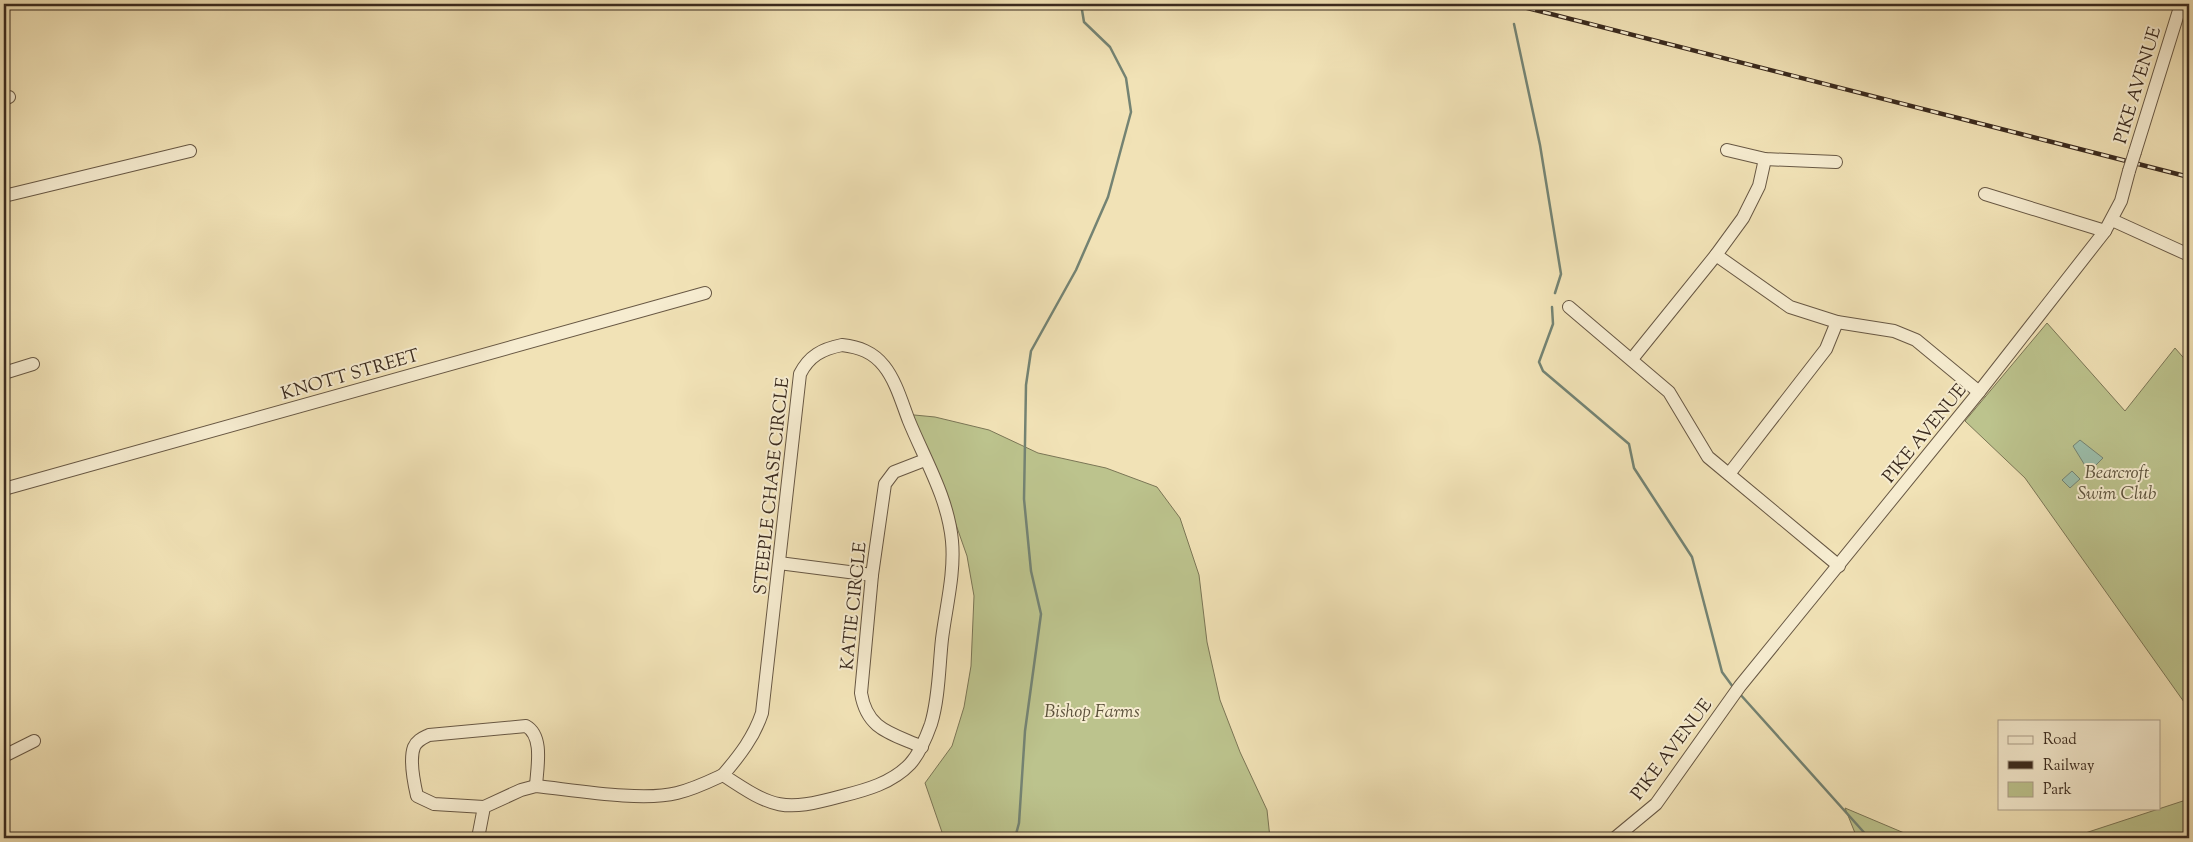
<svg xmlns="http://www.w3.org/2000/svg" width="2193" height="842" viewBox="0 0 2193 842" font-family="'Sorts Mill Goudy',serif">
<rect width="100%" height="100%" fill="#f1e2b6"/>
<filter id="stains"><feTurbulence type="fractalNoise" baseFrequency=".004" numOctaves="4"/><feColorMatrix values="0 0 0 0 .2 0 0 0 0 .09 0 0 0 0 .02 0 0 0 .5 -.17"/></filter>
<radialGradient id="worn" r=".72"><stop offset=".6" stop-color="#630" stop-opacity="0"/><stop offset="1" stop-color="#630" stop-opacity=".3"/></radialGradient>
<g fill="#bcc38d" stroke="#7b7656">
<path d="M2047 323 2125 411 2175 348 2189 364V709L2025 478 1965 421Z"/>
<path d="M904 414 935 417 989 430 1038 453 1106 468 1157 487 1180 518 1199 575 1207 642 1220 700 1240 752 1267 810 1270 838H944L925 783 952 746 964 707 971 666 974 596 967 556 954 519Z"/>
<path d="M2189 799V838H2070Z"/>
<path d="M1845 808 1916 838H1857Z"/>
</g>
<g fill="#9bbeab" stroke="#748373">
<path d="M2080 440 2103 458 2089 472 2073 446Z"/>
<path d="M2072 471 2080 479 2070 488 2062 480Z"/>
</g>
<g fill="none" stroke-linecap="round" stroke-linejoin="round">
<g stroke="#748373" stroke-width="2.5">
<path d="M1514 24 1540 145 1561 274 1555 293"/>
<path d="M1552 307 1553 324 1539 362 1543 371 1629 444 1634 468 1692 557 1722 672 1733 687"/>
<path d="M1739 693 1869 838"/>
<path d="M1015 838 1019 823 1025 731 1041 614 1031 571 1024 499 1026 385 1031 351 1076 270 1108 197 1131 112 1126 78 1110 47 1084 22 1081 4"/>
</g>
<g stroke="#685844" stroke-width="14">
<g id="minor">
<path d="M4 99 9 97"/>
<path d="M1727 150 1765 159 1836 162"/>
<path d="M2135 152 2181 4"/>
<path d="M1985 194 2105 231"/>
<path d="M4 196 190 151"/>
<path d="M2112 220 2189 255"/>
<path d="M1716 255 1790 307 1837 322 1894 331 1916 340 1979 392"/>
<path d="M1569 307 1669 392 1708 457 1839 566"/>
<path d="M842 345C859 347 873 352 884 366 896 381 902 403 909 421 925 460 948 498 952 541 955 573 946 607 942 639 939 666 939 698 931 724 926 738 920 753 910 764 892 783 866 790 842 796 783 812 774 809 723 775 740 755 754 737 762 713L800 374C809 356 822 349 842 345Z"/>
<path d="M1632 359 1716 255 1743 218 1759 186 1765 159"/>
<path d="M4 373 33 364"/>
<path d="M1729 474 1826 349 1837 322"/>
<path d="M4 489 705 293"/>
<path d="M779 563 872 575"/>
<path d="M922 747C891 733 867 730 861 693L872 575 885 484 894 472 925 460"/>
<path d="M4 756 34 741"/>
<path d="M484 807 434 804 417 796C414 783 409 760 414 747 417 740 423 738 429 735L526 726C544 736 537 768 536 786"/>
<path d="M478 838 484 807 521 790 536 786C574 790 642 802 677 793 694 789 708 782 723 775"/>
<path d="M1615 838 1656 804 1740 686 1979 392 2105 231 2121 201 2129 171"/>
</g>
</g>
<use href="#minor" stroke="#f6ecd0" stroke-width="12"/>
<g stroke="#3a2a1e" stroke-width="4.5">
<path id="rail" d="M1512 4 2189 177"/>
</g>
<use href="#rail" stroke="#f6ecd0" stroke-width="2.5" stroke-dasharray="8" stroke-linecap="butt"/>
<g stroke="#685844" stroke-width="14" stroke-linecap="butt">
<path id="minor-bridge" d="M2129 171 2135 152"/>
</g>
<use href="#minor-bridge" stroke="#f6ecd0" stroke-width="12"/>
</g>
<g text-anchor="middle" stroke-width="4" stroke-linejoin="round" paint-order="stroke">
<g font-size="18" fill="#3a2a1e" stroke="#f6ecd0">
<text transform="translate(2137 85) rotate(-73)" y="6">PIKE AVENUE</text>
<text transform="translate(350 374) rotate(-16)" y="6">KNOTT STREET</text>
<text transform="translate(1924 433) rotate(-51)" y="6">PIKE AVENUE</text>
<text transform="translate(771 486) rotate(-84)" y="6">STEEPLE CHASE CIRCLE</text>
<text transform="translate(853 606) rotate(-84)" y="6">KATIE CIRCLE</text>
<text transform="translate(1671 749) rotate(-53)" y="6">PIKE AVENUE</text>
</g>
<g font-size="18" font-style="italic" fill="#5a503a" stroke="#f6ecd0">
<text x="2117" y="478">Bearcroft<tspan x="2117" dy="21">Swim Club</tspan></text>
<text x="1092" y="717">Bishop Farms</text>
</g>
</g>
<rect width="2193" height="842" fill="none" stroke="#f1e2b6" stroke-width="20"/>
<rect x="5" y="5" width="2183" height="832" fill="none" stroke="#3a2a1e" stroke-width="2.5"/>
<rect x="10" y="10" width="2173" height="822" fill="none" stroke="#3a2a1e"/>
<rect x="1998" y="720" width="162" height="90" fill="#f6ecd0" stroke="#ab9e89"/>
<rect x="2008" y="736" width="25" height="8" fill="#f6ecd0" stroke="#ab9e89"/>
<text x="2043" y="744" font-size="15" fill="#3a2a1e">Road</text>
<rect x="2008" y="761" width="25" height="8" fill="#3a2a1e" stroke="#ab9e89"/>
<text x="2043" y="770" font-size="15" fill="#3a2a1e">Railway</text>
<rect x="2008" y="782" width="25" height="15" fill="#bcc38d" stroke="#ab9e89"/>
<text x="2043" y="794" font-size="15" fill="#3a2a1e">Park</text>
<rect width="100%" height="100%" filter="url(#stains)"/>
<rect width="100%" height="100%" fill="url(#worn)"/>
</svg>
